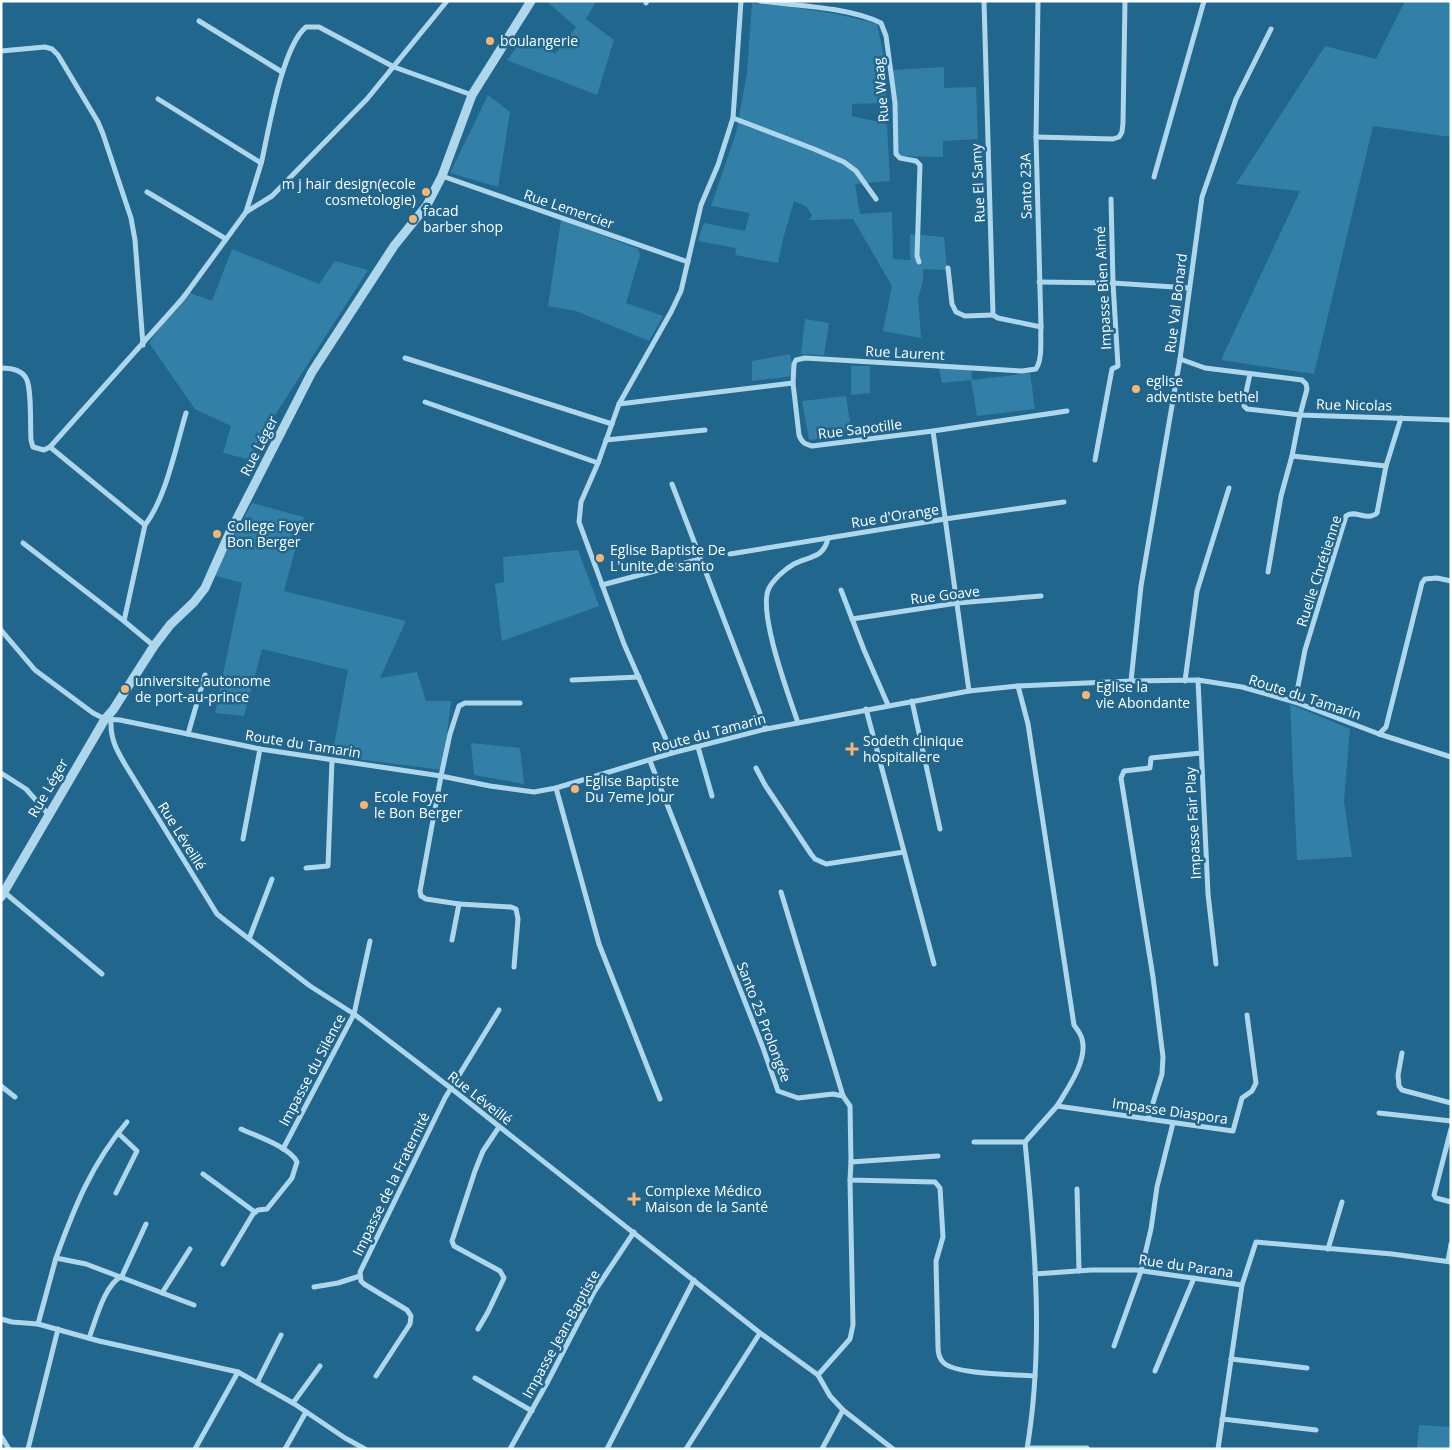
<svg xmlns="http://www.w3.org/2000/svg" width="1452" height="1450" viewBox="0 0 1452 1450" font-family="'Open Sans',sans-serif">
<rect width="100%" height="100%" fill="#21668d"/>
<g fill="#3280a8">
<path d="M546 1H596L586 19 614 40 597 95 507 60 526 35 555 54 576 27Z"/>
<path d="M1405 1H1451V137L1373 126 1314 374 1221 360 1300 191 1236 184 1325 46 1376 59Z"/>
<path d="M752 3C796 7 835 12 877 24L885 62 886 103 852 104V116L887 124 890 181 855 184 860 214 892 212 893 259 910 260V234L944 237 947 270 923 269V282L918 298 921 338 883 331 892 286 853 219 809 220 812 216 807 207 794 201 782 243 778 263 735 255 736 248 698 241 704 223 745 231 750 213 711 206 736 133 747 73Z"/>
<path d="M944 67V88L976 87 978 139 943 141V157L898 156 893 70Z"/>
<path d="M488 95 510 112 498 187 450 173Z"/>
<path d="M561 220 638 249 640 255 626 303 663 316 649 341 576 311 548 306Z"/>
<path d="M232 249 319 284 335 261 368 270 247 459 223 453 231 426 195 409 149 343 183 292 190 293 212 301Z"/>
<path d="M805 319 829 323 824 355 801 354Z"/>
<path d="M790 354 794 376 752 381V361Z"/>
<path d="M851 366H870V393L851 395Z"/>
<path d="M971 367 972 380 1030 373 1035 409 977 416 971 380 942 383 939 368Z"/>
<path d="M846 396 852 435 809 440 802 401Z"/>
<path d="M252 503 304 517 284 591 406 621 380 678 417 672 426 701H451L443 770 332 756 348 670 262 649 244 716 215 713 242 583 213 575Z"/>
<path d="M578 550 599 606 502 641 495 584 504 582 503 557Z"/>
<path d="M1290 704 1350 729 1344 801 1352 857 1297 860Z"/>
<path d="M471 743 520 748 524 784 474 775Z"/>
<path d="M1419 1425 1451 1427V1449H1417Z"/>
</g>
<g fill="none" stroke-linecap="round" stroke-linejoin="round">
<g stroke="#afd7ec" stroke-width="5">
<path d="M760 1C797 6 849 7 881 23L886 36 895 103 896 154 900 158 916 161 920 165 917 256 919 262"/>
<path d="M984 1 993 315 998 318 1041 327"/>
<path d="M646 3 647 1"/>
<path d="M199 21 282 72"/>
<path d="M1 51 45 47 52 49 58 55 98 122 103 134 131 218 135 240 143 345"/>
<path d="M158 99 261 163"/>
<path d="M733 118 814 149 844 162 856 171 876 199"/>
<path d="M1036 137 1113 139 1119 137 1122 132 1123 123 1125 1"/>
<path d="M442 176 688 262"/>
<path d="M1154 177 1204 1"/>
<path d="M147 192 226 239"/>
<path d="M246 212C251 195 257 178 262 160 269 129 282 47 306 27H319L394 67 472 95"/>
<path d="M948 268 952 304 956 312 965 316 993 315"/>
<path d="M1039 282 1113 283 1189 288"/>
<path d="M405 358 612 424"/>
<path d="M1180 359 1205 368 1302 380 1306 384 1307 389 1300 415 1451 420"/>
<path d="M1 368C10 368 21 369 26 378 32 388 30 427 31 440L33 447 44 450 50 447 183 298 246 212 272 196 367 99 447 1"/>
<path d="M1250 374 1244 402V406L1247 409 1300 415 1292 456 1281 496 1268 572"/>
<path d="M793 383 794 364 796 360 805 358 1022 371 1036 369C1043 358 1040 340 1041 327L1036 137 1038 1"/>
<path d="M425 402 598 463"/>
<path d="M619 404 793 383 799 435C802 443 805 444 812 446L933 431 1067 411"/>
<path d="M933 431 969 691"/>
<path d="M606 440 705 430"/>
<path d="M50 447 145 525"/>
<path d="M1292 456 1386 466"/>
<path d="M1095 460 1112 369 1118 366 1113 283 1111 199"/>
<path d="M672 484 766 729"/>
<path d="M23 543 124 621 154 646"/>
<path d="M730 554 945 519 1064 502"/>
<path d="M602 585 700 559"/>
<path d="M841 590 864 650 888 705"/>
<path d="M852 619 957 603 1041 596"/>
<path d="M124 621 145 525C166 498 176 446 186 413"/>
<path d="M1 630 35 670 93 713 105 719 120 720 260 749 441 776 490 786 534 792 556 788 672 753 766 729 969 691 1018 686 1131 681 1198 680 1242 687 1295 702 1379 734 1451 757"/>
<path d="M572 680 639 677"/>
<path d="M1198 680 1208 894 1216 964"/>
<path d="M1131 681 1141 586 1180 359 1202 197 1236 99 1271 29"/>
<path d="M1185 681 1197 591 1229 488"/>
<path d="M1018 686 1028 724 1074 1025C1077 1029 1081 1034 1082 1039 1088 1060 1068 1088 1057 1106"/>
<path d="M912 701 940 829"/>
<path d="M1295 702 1305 650 1346 516C1355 509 1367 522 1377 513L1386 466 1401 418"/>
<path d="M866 709 934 964"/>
<path d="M111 720C110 739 117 751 126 766L217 914 227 922 310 986 354 1014 452 1089 760 1333 818 1375 830 1396 843 1410 893 1449"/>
<path d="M798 723C789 696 757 611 769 588 774 579 785 569 794 564 810 556 824 558 828 538"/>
<path d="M188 734 205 675"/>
<path d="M1379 734 1386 727 1422 583 1425 579 1437 578 1451 581"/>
<path d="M698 747 712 796"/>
<path d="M672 753 624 644 579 522 581 502 598 463 619 404 671 312 681 291 701 205 718 165 733 118 741 1"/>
<path d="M650 761 762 1045 778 1091 798 1098 833 1094 843 1096 850 1106 851 1162 850 1180 935 1182 940 1188 943 1237 936 1261 938 1347C938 1353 939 1358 943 1362 954 1375 1016 1374 1035 1376"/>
<path d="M756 768 765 785 811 854 815 859 826 864 904 852"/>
<path d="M1 773 26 789 49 815"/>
<path d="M556 788 599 944 660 1099"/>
<path d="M243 839 260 749"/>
<path d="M306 868 328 866 332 760"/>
<path d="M2 891 4 892 102 974"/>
<path d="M781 892 843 1096"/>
<path d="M249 939 272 879"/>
<path d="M452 940 459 904"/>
<path d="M514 967 518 919 516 909 511 907 459 904 426 899 421 896 420 891 441 776 450 734 459 706 465 703H520"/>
<path d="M1402 1053 1398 1075 1399 1086 1402 1090 1451 1103"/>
<path d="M1 1086 15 1097"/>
<path d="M1379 1113 1451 1121"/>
<path d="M1148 1119 1162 1074 1163 1057 1153 977 1121 778 1124 771 1150 768 1151 758 1201 753"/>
<path d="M1451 1129 1434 1195 1436 1198 1451 1202"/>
<path d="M974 1142H1025"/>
<path d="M1025 1142 1057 1106 1233 1131 1242 1098 1252 1091 1256 1083 1247 1015"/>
<path d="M1025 1142C1035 1244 1044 1348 1027 1449"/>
<path d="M283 1149 354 1014 370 941"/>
<path d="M851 1162 938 1156"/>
<path d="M203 1174 255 1212"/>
<path d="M1077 1189 1079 1271"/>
<path d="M116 1193 137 1151 118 1133"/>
<path d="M1328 1249 1342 1202"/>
<path d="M56 1258C74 1208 92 1163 127 1122"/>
<path d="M1448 1261 1451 1244"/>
<path d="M223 1264 253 1214 258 1210 267 1209 292 1178 297 1162C290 1147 256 1136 241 1129"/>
<path d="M1035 1274 1091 1270H1136L1242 1285"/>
<path d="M314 1287 338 1283 360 1276"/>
<path d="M162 1293 190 1249"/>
<path d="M1 1319 12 1322 38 1324 56 1258 86 1264 194 1305"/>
<path d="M38 1324 99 1341 238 1372 293 1403 345 1438 365 1449"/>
<path d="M478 1329 488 1312 504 1278 500 1271 454 1246 452 1241 475 1171 483 1151 499 1127"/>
<path d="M89 1338C96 1320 104 1285 122 1276L146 1224"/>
<path d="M1114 1346 1141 1271 1151 1229 1157 1187 1173 1123"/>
<path d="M1231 1359 1307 1368"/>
<path d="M1155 1371 1194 1278"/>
<path d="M818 1375 850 1339 853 1325 850 1180"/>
<path d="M376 1376 410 1324 411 1316 407 1310 364 1284 361 1281 360 1272 445 1098 499 1010"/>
<path d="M475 1378 532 1411"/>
<path d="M257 1383 281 1335"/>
<path d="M293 1403 320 1366"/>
<path d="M1222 1419 1316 1430"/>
<path d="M1 1436 9 1449"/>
<path d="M1028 1448H1087"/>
<path d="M28 1449 58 1329"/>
<path d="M195 1449 238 1372"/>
<path d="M285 1449 306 1412"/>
<path d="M510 1449 547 1383 594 1292 634 1232"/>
<path d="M607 1449 694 1280"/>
<path d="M686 1449 760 1333"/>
<path d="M822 1449 843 1410"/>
<path d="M1218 1449 1242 1285 1256 1242 1392 1254 1451 1262"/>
</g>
<path stroke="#afd7ec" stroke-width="9" d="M1 897 105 719 113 710 154 646 170 625 194 602 205 588 229 534 312 372 394 246 427 205 442 176 472 95 531 1"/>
</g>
<g fill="#f8b571" stroke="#21668d" stroke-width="2">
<circle cx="490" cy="41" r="5"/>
<circle cx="426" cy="192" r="5"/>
<circle cx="413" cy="219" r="5"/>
<circle cx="1136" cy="389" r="5"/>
<circle cx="217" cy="534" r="5"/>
<circle cx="600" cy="558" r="5"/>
<circle cx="125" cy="689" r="5"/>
<circle cx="1086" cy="695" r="5"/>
<path d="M849.5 741.5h5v5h5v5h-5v5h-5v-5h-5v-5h5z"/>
<circle cx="575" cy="789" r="5"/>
<circle cx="364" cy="805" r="5"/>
<path d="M631.5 1191.5h5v5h5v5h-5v5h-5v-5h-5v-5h5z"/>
</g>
<g text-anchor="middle" stroke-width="5" stroke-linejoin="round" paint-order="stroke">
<g font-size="14" fill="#fff" stroke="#21668d" text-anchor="start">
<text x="500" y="46">boulangerie</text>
<text x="416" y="189" text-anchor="end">m j hair design(ecole<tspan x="416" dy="16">cosmetologie)</tspan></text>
<text x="423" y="216">facad<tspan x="423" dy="16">barber shop</tspan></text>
<text x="1146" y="386">eglise<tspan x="1146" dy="16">adventiste bethel</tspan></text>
<text x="227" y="531">College Foyer<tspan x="227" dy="16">Bon Berger</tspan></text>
<text x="610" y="555">Eglise Baptiste De<tspan x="610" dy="16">L'unite de santo</tspan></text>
<text x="135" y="686">universite autonome<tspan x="135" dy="16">de port-au-prince</tspan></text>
<text x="1096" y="692">Eglise la<tspan x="1096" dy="16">vie Abondante</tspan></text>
<text x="863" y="746">Sodeth clinique<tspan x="863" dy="16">hospitaliere</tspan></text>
<text x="585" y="786">Eglise Baptiste<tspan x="585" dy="16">Du 7eme Jour</tspan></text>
<text x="374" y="802">Ecole Foyer<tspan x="374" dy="16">le Bon Berger</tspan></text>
<text x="645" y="1196">Complexe Médico<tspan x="645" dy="16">Maison de la Santé</tspan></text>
</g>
<g font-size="14" fill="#fff" stroke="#21668d">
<text transform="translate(881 90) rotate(-95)" y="5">Rue Waag</text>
<text transform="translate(978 183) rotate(-93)" y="5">Rue El Samy</text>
<text transform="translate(1026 186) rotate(-91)" y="5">Santo 23A</text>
<text transform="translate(569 209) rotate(19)" y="5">Rue Lemercier</text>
<text transform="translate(1103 288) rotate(-93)" y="5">Impasse Bien Aimé</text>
<text transform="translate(1176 303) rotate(-83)" y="5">Rue Val Bonard</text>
<text transform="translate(905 353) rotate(3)" y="5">Rue Laurent</text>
<text transform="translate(1354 405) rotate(1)" y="5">Rue Nicolas</text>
<text transform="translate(860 429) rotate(-7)" y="5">Rue Sapotille</text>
<text transform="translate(259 446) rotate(-63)" y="5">Rue Léger</text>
<text transform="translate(895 516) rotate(-9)" y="5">Rue d'Orange</text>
<text transform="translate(1319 571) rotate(-72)" y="5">Ruelle Chrétienne</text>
<text transform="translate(945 595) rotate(-7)" y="5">Rue Goave</text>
<text transform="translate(1305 697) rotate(18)" y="5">Route du Tamarin</text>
<text transform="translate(709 733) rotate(-15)" y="5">Route du Tamarin</text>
<text transform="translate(303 744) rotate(9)" y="5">Route du Tamarin</text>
<text transform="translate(48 788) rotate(-60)" y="5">Rue Léger</text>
<text transform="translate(1193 823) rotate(-93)" y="5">Impasse Fair Play</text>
<text transform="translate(182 836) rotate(58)" y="5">Rue Léveillé</text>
<text transform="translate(764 1022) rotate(69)" y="5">Santo 25 Prolongée</text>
<text transform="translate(312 1070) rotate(-62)" y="5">Impasse du Silence</text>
<text transform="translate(480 1098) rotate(38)" y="5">Rue Léveillé</text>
<text transform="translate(1170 1111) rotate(8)" y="5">Impasse Diaspora</text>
<text transform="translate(391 1184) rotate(-64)" y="5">Impasse de la Fraternité</text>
<text transform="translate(1186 1266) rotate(8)" y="5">Rue du Parana</text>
<text transform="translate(561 1334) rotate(-61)" y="5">Impasse Jean-Baptiste</text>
</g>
</g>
<rect width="1452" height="1450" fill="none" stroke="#ffffff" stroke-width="5"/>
</svg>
